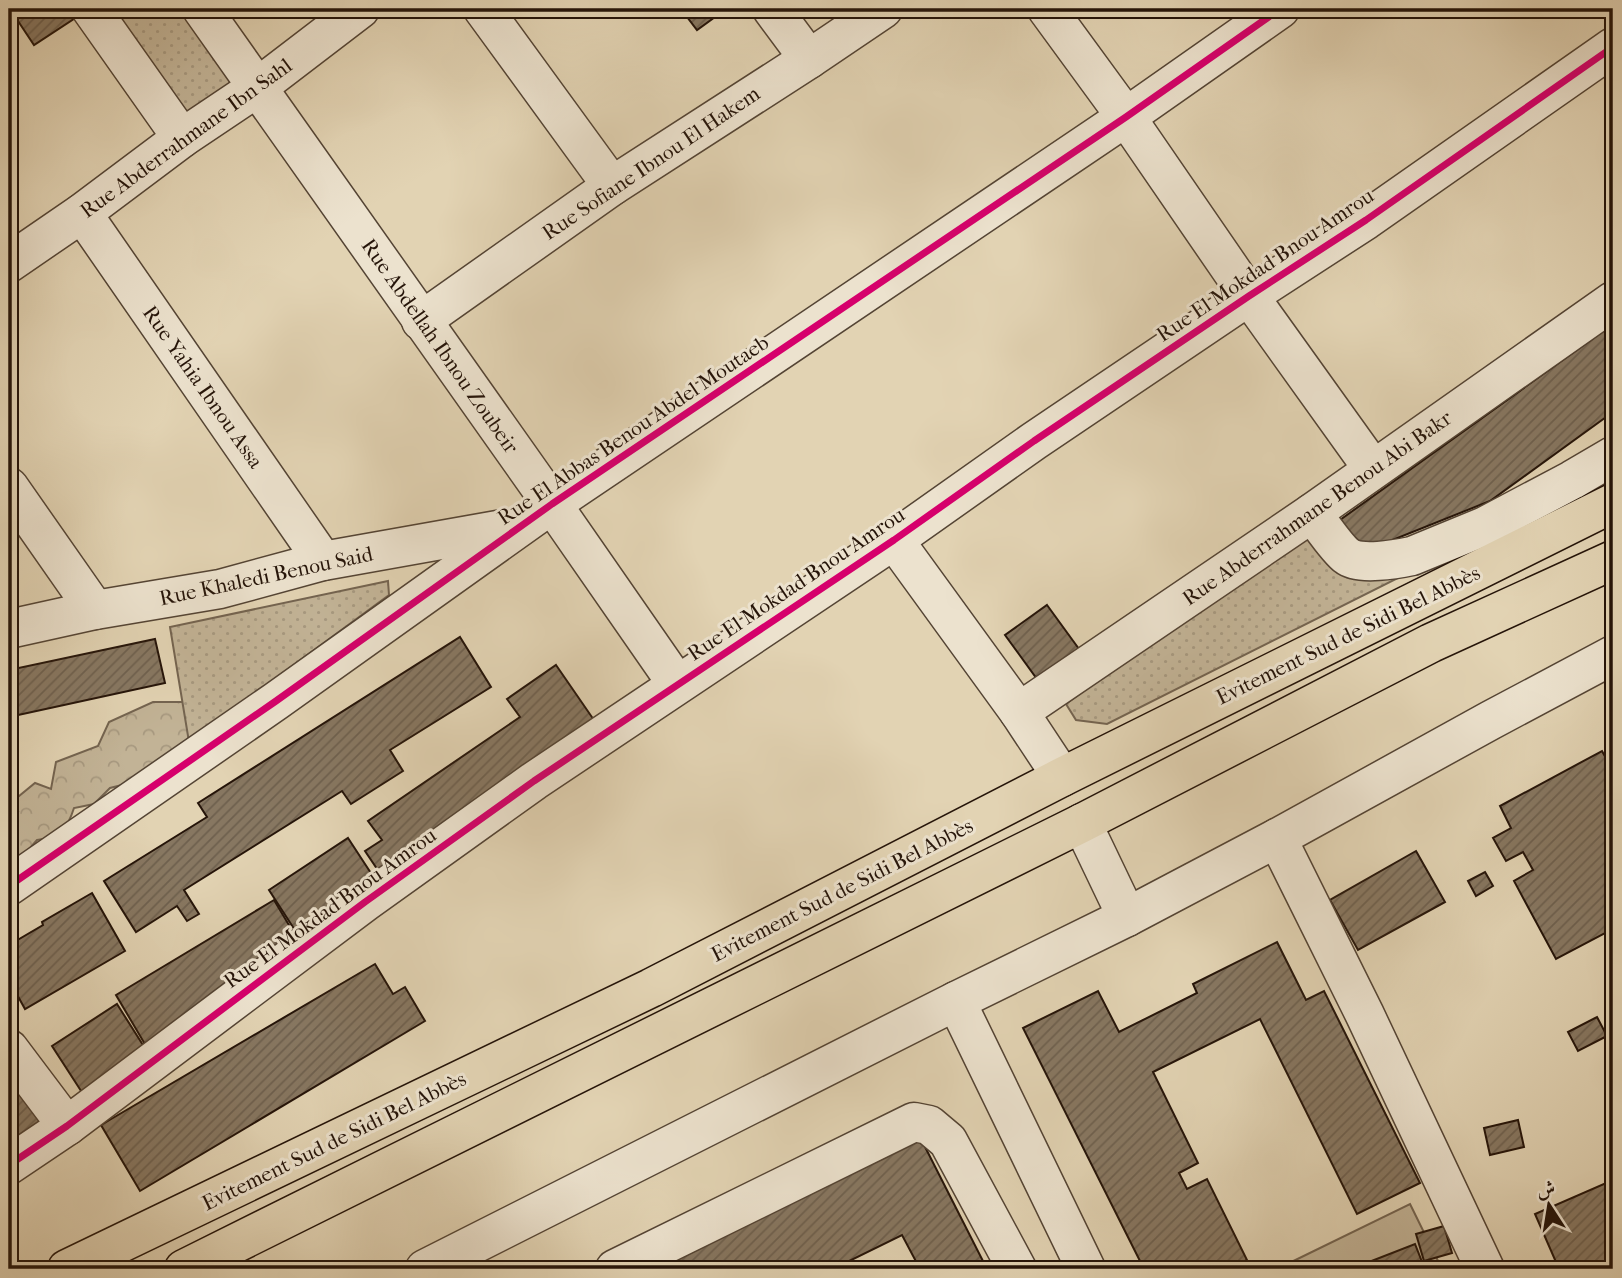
<svg xmlns="http://www.w3.org/2000/svg" width="1622" height="1278" viewBox="0 0 1622 1278" font-family="'IM FELL French Canon',Amiri,serif">
<defs>
<pattern id="forest-crowns" width="20" height="18" patternUnits="userSpaceOnUse" patternTransform="scale(1.75)"><rect width="20" height="18" fill="#c2b396"/><path d="M2 6a3 3 0 1 1 6 0M12 15a3 3 0 1 1 6 0" fill="none" stroke="#a79980"/></pattern>
<pattern id="park-dots" width="8" height="8" patternUnits="userSpaceOnUse" patternTransform="scale(1.75)"><rect width="8" height="8" fill="#c2b396"/><path d="M2 2h.1M6 6h.1" fill="none" stroke="#a79980" stroke-width="1.8" stroke-linecap="round"/></pattern>
<pattern id="building-hatch" width="6" height="6" patternUnits="userSpaceOnUse" patternTransform="scale(1.75)"><rect width="6" height="6" fill="#877761"/><path d="M-1 1l2-2M0 6l6-6M5 7l2-2" fill="none" stroke="#6e604e"/></pattern>
</defs>
<rect width="100%" height="100%" fill="#e2d3b3"/>
<filter id="stains"><feTurbulence type="fractalNoise" baseFrequency=".00286" numOctaves="4"/><feColorMatrix values="0 0 0 0 .2 0 0 0 0 .09 0 0 0 0 .02 0 0 0 .5 -.17"/></filter>
<radialGradient id="worn" r=".72"><stop offset=".6" stop-color="#630" stop-opacity="0"/><stop offset="1" stop-color="#630" stop-opacity=".3"/></radialGradient>
<path fill="url(#forest-crowns)" stroke="#746450" stroke-width="2" d="M153 702H204L211 722 126 784 110 788 94 804 74 808C67 830 60 837 37 840L9 872V814L18 811 13 801 35 783 51 789 56 762 98 746 109 722Z"/>
<g fill="url(#park-dots)" stroke="#746450" stroke-width="2">
<path d="M101 9H191L239 77 179 120Z"/>
<path d="M1313 521 1406 574 1107 724 1076 720 1066 704Z"/>
<path d="M388 581 389 595 189 742 170 627Z"/>
</g>
<path fill="#c2b396" stroke="#746450" stroke-width="2" d="M1410 1204 1442 1269H1277Z"/>
<g fill="url(#building-hatch)" stroke="#251409" stroke-width="2">
<path d="M9 9H89L34 45 18 21 9 26Z"/>
<path d="M681 9H726L697 30Z"/>
<path d="M1613 324V412L1490 501 1355 555 1333 525Z"/>
<path d="M1047 605 1079 649 1037 679 1005 635Z"/>
<path d="M460 637 491 687 390 750 403 771 351 804 342 791 184 890 199 914 187 921 177 906 136 932 104 881 207 817 198 803Z"/>
<path d="M155 639 165 683 9 717V670Z"/>
<path d="M556 665 596 723 398 900 365 851 382 840 368 821 520 717 507 699Z"/>
<path d="M1602 751 1613 771V929L1556 959 1514 881 1533 870 1523 852 1506 861 1493 838 1511 828 1500 806Z"/>
<path d="M348 838 380 887 300 938 269 890Z"/>
<path d="M1416 851 1445 902 1358 950 1330 900Z"/>
<path d="M1485 872 1493 886 1476 896 1468 881Z"/>
<path d="M92 893 125 951 25 1009 9 980V945L43 925 42 922Z"/>
<path d="M274 900 305 952 146 1046 116 995Z"/>
<path d="M1277 942 1306 1000 1324 991 1420 1183 1357 1214 1260 1019 1153 1072 1198 1163 1179 1173 1187 1189 1207 1179 1247 1260 1228 1269H1144L1023 1028 1098 991 1119 1032 1197 993 1193 984Z"/>
<path d="M375 964 393 994 405 987 425 1021 140 1191 101 1125Z"/>
<path d="M117 1004 148 1053 83 1094 52 1046Z"/>
<path d="M1597 1017 1607 1036 1578 1051 1568 1032Z"/>
<path d="M9 1055 50 1125 9 1144Z"/>
<path d="M1518 1120 1524 1147 1490 1155 1484 1128Z"/>
<path d="M919 1135 987 1269H920L902 1235 833 1269H655Z"/>
<path d="M1613 1180V1269H1559L1535 1214Z"/>
<path d="M1444 1226 1452 1253 1424 1261 1416 1234Z"/>
<path d="M1415 1244 1424 1267 1418 1269H1351Z"/>
</g>
<g fill="none" stroke-linecap="round" stroke-linejoin="round">
<g stroke="#544434" stroke-width="41">
<g id="minor">
<path d="M91 9 182 138"/>
<path d="M202 9 552 504 677 684"/>
<path d="M483 9 612 186"/>
<path d="M772 9 809 59"/>
<path d="M1047 9 1126 117 1249 296 1373 469"/>
<path d="M82 213 323 561"/>
<path d="M9 263 82 213 182 138 258 87 360 9"/>
<path d="M421 321 612 186 809 59 883 9"/>
<path d="M9 487 95 610"/>
<path d="M1312 513C1320 523 1337 549 1347 556 1359 566 1397 559 1412 556L1485 526 1572 480 1613 456"/>
<path d="M894 540 1019 712 1062 777"/>
<path d="M9 629 95 610 220 589 323 561 514 527"/>
<path d="M1019 712 1312 513 1613 301"/>
<path d="M1082 823 1127 917"/>
<path d="M1277 838 1365 1015 1485 1269"/>
<path d="M9 886 276 701 552 504 1126 117 1280 9"/>
<path d="M956 1001 1086 1269"/>
<path d="M9 1049 67 1126"/>
<path d="M9 1165 67 1126 365 902 534 781 894 540 1034 441 1249 296 1366 220 1613 47"/>
<path d="M425 1269 956 1001 1127 917 1277 838 1491 720 1613 655"/>
<path d="M615 1269 914 1122 929 1125 948 1141 1017 1269"/>
</g>
</g>
<g stroke="#251409" stroke-width="41">
<g id="highway">
<path d="M67 1269 651 988 1062 777 1613 503"/>
<path d="M184 1269 1082 823 1431 643 1613 560"/>
</g>
</g>
<use href="#minor" stroke="#ece2ce" stroke-width="38"/>
<use href="#highway" stroke="#e2d3b3" stroke-width="38"/>
<g stroke="#ece2ce" stroke-width="11">
<g id="cycleway">
<path d="M9 886 276 701 552 504 1126 117 1280 9"/>
<path d="M9 1165 67 1126 365 902 534 781 894 540 1034 441 1249 296 1366 220 1613 47"/>
</g>
</g>
<use href="#cycleway" stroke="#d6006c" stroke-width="7"/>
</g>
<g text-anchor="middle" stroke-width="6" stroke-linejoin="round" paint-order="stroke">
<g font-size="21" fill="#251409" stroke="#ece2ce">
<text transform="translate(186 138) rotate(-36)" y="7">Rue Abderrahmane Ibn Sahl</text>
<text transform="translate(651 163) rotate(-34)" y="7">Rue Sofiane Ibnou El Hakem</text>
<text transform="translate(1265 265) rotate(-34)" y="7">Rue El Mokdad Bnou Amrou</text>
<text transform="translate(440 346) rotate(55)" y="7">Rue Abdellah Ibnou Zoubeir</text>
<text transform="translate(203 387) rotate(55)" y="7">Rue Yahia Ibnou Assa</text>
<text transform="translate(633 430) rotate(-34)" y="7">Rue El Abbas Benou Abdel Moutaeb</text>
<text transform="translate(1317 508) rotate(-35)" y="7">Rue Abderrahmane Benou Abi Bakr</text>
<text transform="translate(266 576) rotate(-12)" y="7">Rue Khaledi Benou Said</text>
<text transform="translate(796 584) rotate(-34)" y="7">Rue El Mokdad Bnou Amrou</text>
<text transform="translate(1348 635) rotate(-26)" y="7">Evitement Sud de Sidi Bel Abbès</text>
<text transform="translate(842 890) rotate(-27)" y="7">Evitement Sud de Sidi Bel Abbès</text>
<text transform="translate(330 908) rotate(-36)" y="7">Rue El Mokdad Bnou Amrou</text>
<text transform="translate(334 1141) rotate(-26)" y="7">Evitement Sud de Sidi Bel Abbès</text>
</g>
</g>
<rect width="1622" height="1278" fill="none" stroke="#e2d3b3" stroke-width="35"/>
<rect x="10" y="10" width="1601" height="1257" fill="none" stroke="#251409" stroke-width="3.5"/>
<rect x="18" y="18" width="1587" height="1243" fill="none" stroke="#251409" stroke-width="2"/>
<g transform="translate(1549 1205) rotate(348)" stroke="#ece2ce" stroke-width="5" paint-order="stroke">
<path d="M0-5L12 26L0 18L-12 26Z" fill="#251409"/>
<text y="-10" font-size="19" font-weight="bold" text-anchor="middle" fill="#251409">ش</text>
</g>
<rect width="100%" height="100%" filter="url(#stains)"/>
<rect width="100%" height="100%" fill="url(#worn)"/>
</svg>
